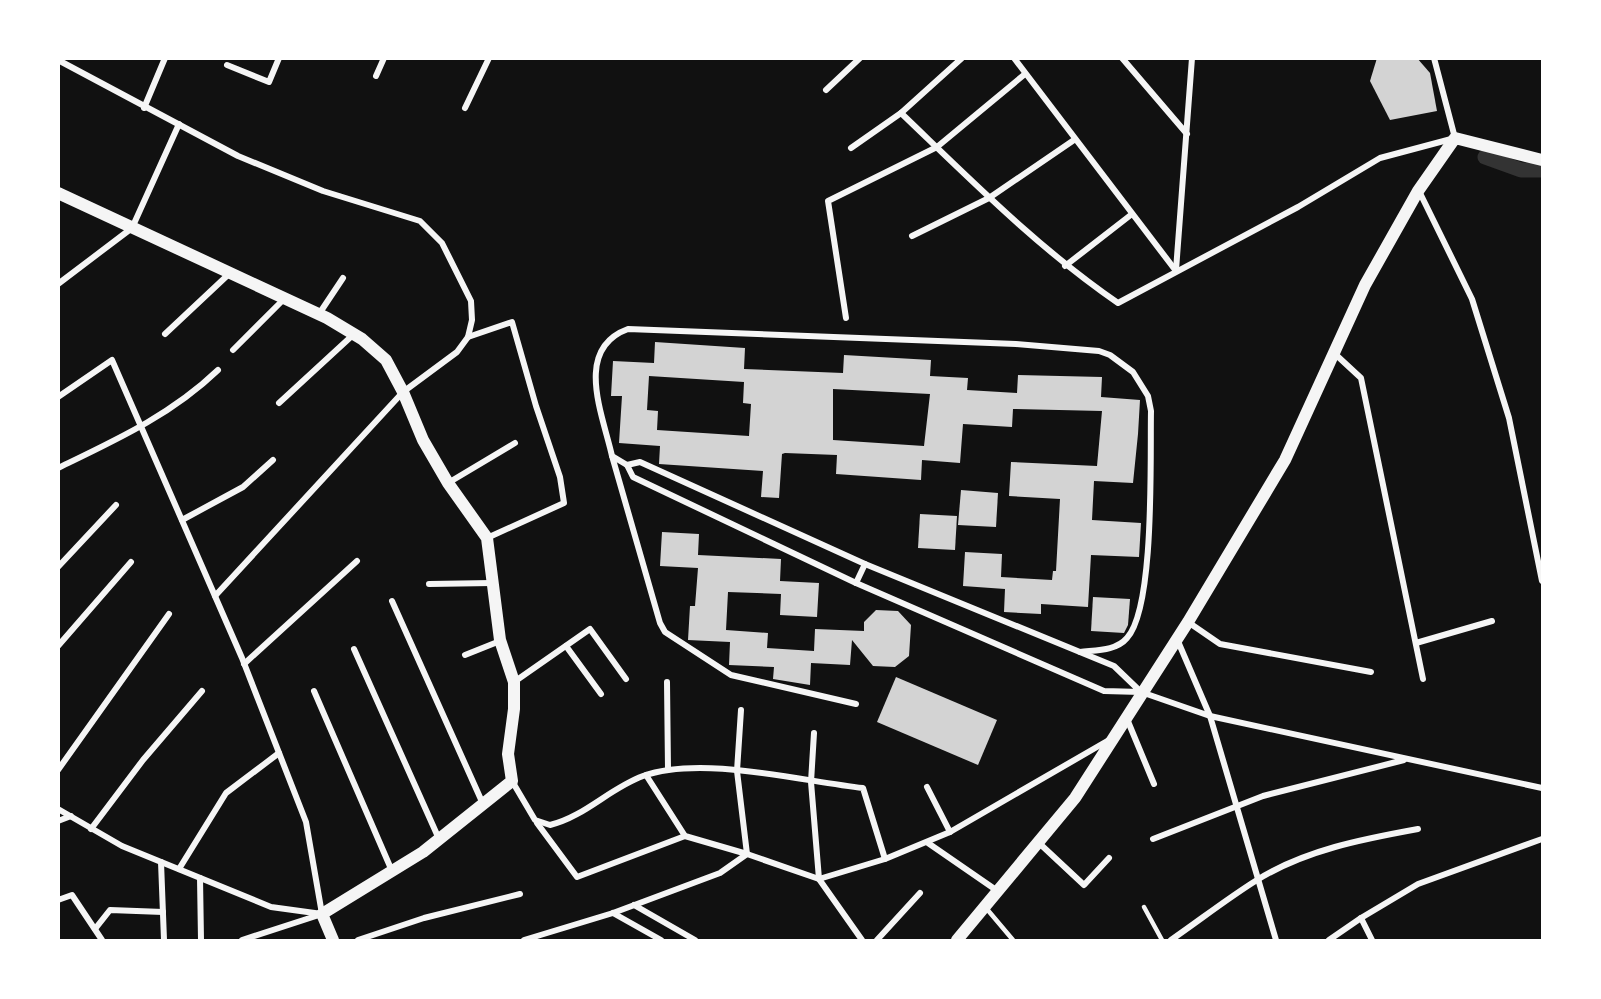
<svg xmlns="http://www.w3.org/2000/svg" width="1601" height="999" viewBox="0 0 1601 999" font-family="'Work Sans',sans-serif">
<rect width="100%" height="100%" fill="#111"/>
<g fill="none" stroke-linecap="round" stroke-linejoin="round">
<path stroke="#333" stroke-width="15" d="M1485 157 1521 170H1542"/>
</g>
<g fill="#d3d3d3" fill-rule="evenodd">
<path d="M1377 58H1417L1430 73 1437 111 1390 120 1370 81Z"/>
<path d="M655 342 745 348 744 369 843 373 844 355 931 360 930 376 968 378 967 390 1017 393 1018 375 1102 377 1101 397 1140 400 1138 434 1133 483 1094 481 1092 520 1141 523 1139 557 1091 555 1088 607 1041 604V614L1004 612 1005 589 963 586 965 552 1002 554 1001 577 1052 580 1053 571H1056L1060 499 1009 496 1011 462 1097 466 1102 411 1013 409 1012 427 963 424 960 463 922 460 921 480 836 474 837 455 785 453 782 454 779 498 761 497 763 471 659 464 660 446 619 443 622 396H611L613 361 654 363ZM649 376 744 382 743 403 751 404 749 436 657 430 658 411 647 410ZM833 389 930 394 924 446 833 440Z"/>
<path d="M961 490 998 493 996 527 958 525Z"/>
<path d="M920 514 957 516 955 550 918 548Z"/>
<path d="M662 532 699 534 698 555 781 559 780 581 819 583 817 617 780 615 781 594 728 592 726 630 768 633 767 648 814 651 815 629 864 631V622L876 610 898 611 911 625 909 656 895 667 873 666 852 640 850 665 811 663 810 685 773 679 774 667 729 665 730 642 688 640 690 606H695L698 568 660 566Z"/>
<path d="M1093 597 1130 599 1128 625 1124 633 1091 631Z"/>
<path d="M896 677 997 720 978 765 877 722Z"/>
</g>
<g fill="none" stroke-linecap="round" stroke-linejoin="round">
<g stroke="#f5f5f5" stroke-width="4.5">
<path d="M1144 907 1162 940"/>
<path d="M986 908 1013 940"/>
</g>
<g stroke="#f5f5f5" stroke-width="6">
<path d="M1014 58 1176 271"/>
<path d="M1122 58 1187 134"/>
<path d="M58 60 238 156 323 191 420 221 442 243 471 301 472 320 468 337 457 352 403 392 215 596"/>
<path d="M227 65 269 82 279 58"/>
<path d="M376 76 384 58"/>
<path d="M826 90 860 58"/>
<path d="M144 108 165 58"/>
<path d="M465 108 489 58"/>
<path d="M901 113C971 180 1038 248 1118 303L1298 207 1380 158 1455 138 1434 58"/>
<path d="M851 148 901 113 962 58"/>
<path d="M1419 191 1472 299 1509 418 1542 581"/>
<path d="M912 236 989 198 1074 140"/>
<path d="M1065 266 1132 214"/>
<path d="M1176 270 1192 58"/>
<path d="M58 284 132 228 179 124"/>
<path d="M319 314 343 278"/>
<path d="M846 318 828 201 937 147 1025 74"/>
<path d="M165 334 230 273"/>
<path d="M468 337 512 322 536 406 560 477 564 503 487 538"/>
<path d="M233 350 284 299"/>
<path d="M1334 353 1361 378 1423 679"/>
<path d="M58 397 112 360 242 658 306 822 322 914"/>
<path d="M279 403 354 334"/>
<path d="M612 456 660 623 665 632 731 675 856 704"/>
<path d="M627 465 612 456C603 415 573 349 628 329L1016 344 1099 351 1110 355 1133 372 1148 396 1151 411C1150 458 1155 607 1127 638 1116 651 1096 650 1080 652"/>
<path d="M58 468C116 440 171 415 218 370"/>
<path d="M448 483 515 443"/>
<path d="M182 520 243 487 273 460"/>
<path d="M58 567 116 505"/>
<path d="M856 583 865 564"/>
<path d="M429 584 492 583"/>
<path d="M392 601 483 804"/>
<path d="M1188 622 1220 644 1371 672"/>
<path d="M1177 639 1210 716 1276 940"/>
<path d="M1416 643 1492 621"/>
<path d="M58 646 131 562"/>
<path d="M566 646 601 694"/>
<path d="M354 649 439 839"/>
<path d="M465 655 500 641"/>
<path d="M244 664 357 561"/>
<path d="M514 682 590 629 626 679"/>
<path d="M667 682 668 769"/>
<path d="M314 691 392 871"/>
<path d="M1141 692 1114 666 865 564 640 462 627 465 633 477 856 583 1104 691 1141 692 1210 716 1542 788"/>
<path d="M1127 719 1154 784"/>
<path d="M814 733 811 782 819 879 862 940"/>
<path d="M58 770 169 614"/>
<path d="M646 775 685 836 747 854 737 771 741 710"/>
<path d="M512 781 535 820 550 825C584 817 610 788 643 776 702 755 800 781 863 788L885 859"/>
<path d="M927 787 950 832"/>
<path d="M58 809 122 846 271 907 322 914"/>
<path d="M58 821 71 816"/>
<path d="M537 823 577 877 685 836"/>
<path d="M91 829 143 760 202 691"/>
<path d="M1153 839 1263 796 1404 760"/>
<path d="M928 843 999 892"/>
<path d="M1039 843 1084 885 1109 858"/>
<path d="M161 862 164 940"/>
<path d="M179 869 226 793 279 753"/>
<path d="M200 878 201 940"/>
<path d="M58 900 72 895 102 940"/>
<path d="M634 905 695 940"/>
<path d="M613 913 661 940"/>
<path d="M1361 918 1372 940"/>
<path d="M95 929 110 910 163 912"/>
<path d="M242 940 319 915"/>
<path d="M358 940 424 918 520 894"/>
<path d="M524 940 613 913 720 873 747 854 819 879 885 859 950 832 1109 740"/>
<path d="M877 940 920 893"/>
<path d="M1171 940C1200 920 1228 898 1257 880 1305 850 1363 839 1418 829"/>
<path d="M1329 940 1361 918 1418 884 1542 839"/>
</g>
<g stroke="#f5f5f5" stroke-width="12">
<path d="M58 193 327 318 362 339 386 360 403 392 423 440 448 483 487 538 500 640 514 682V709L508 754 512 781 423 852 322 914 333 940"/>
<path d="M957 940 1075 798 1188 622 1285 460 1365 285 1418 191 1455 138 1542 160"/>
</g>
</g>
<rect width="1601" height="999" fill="none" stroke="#ffffff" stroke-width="120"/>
</svg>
